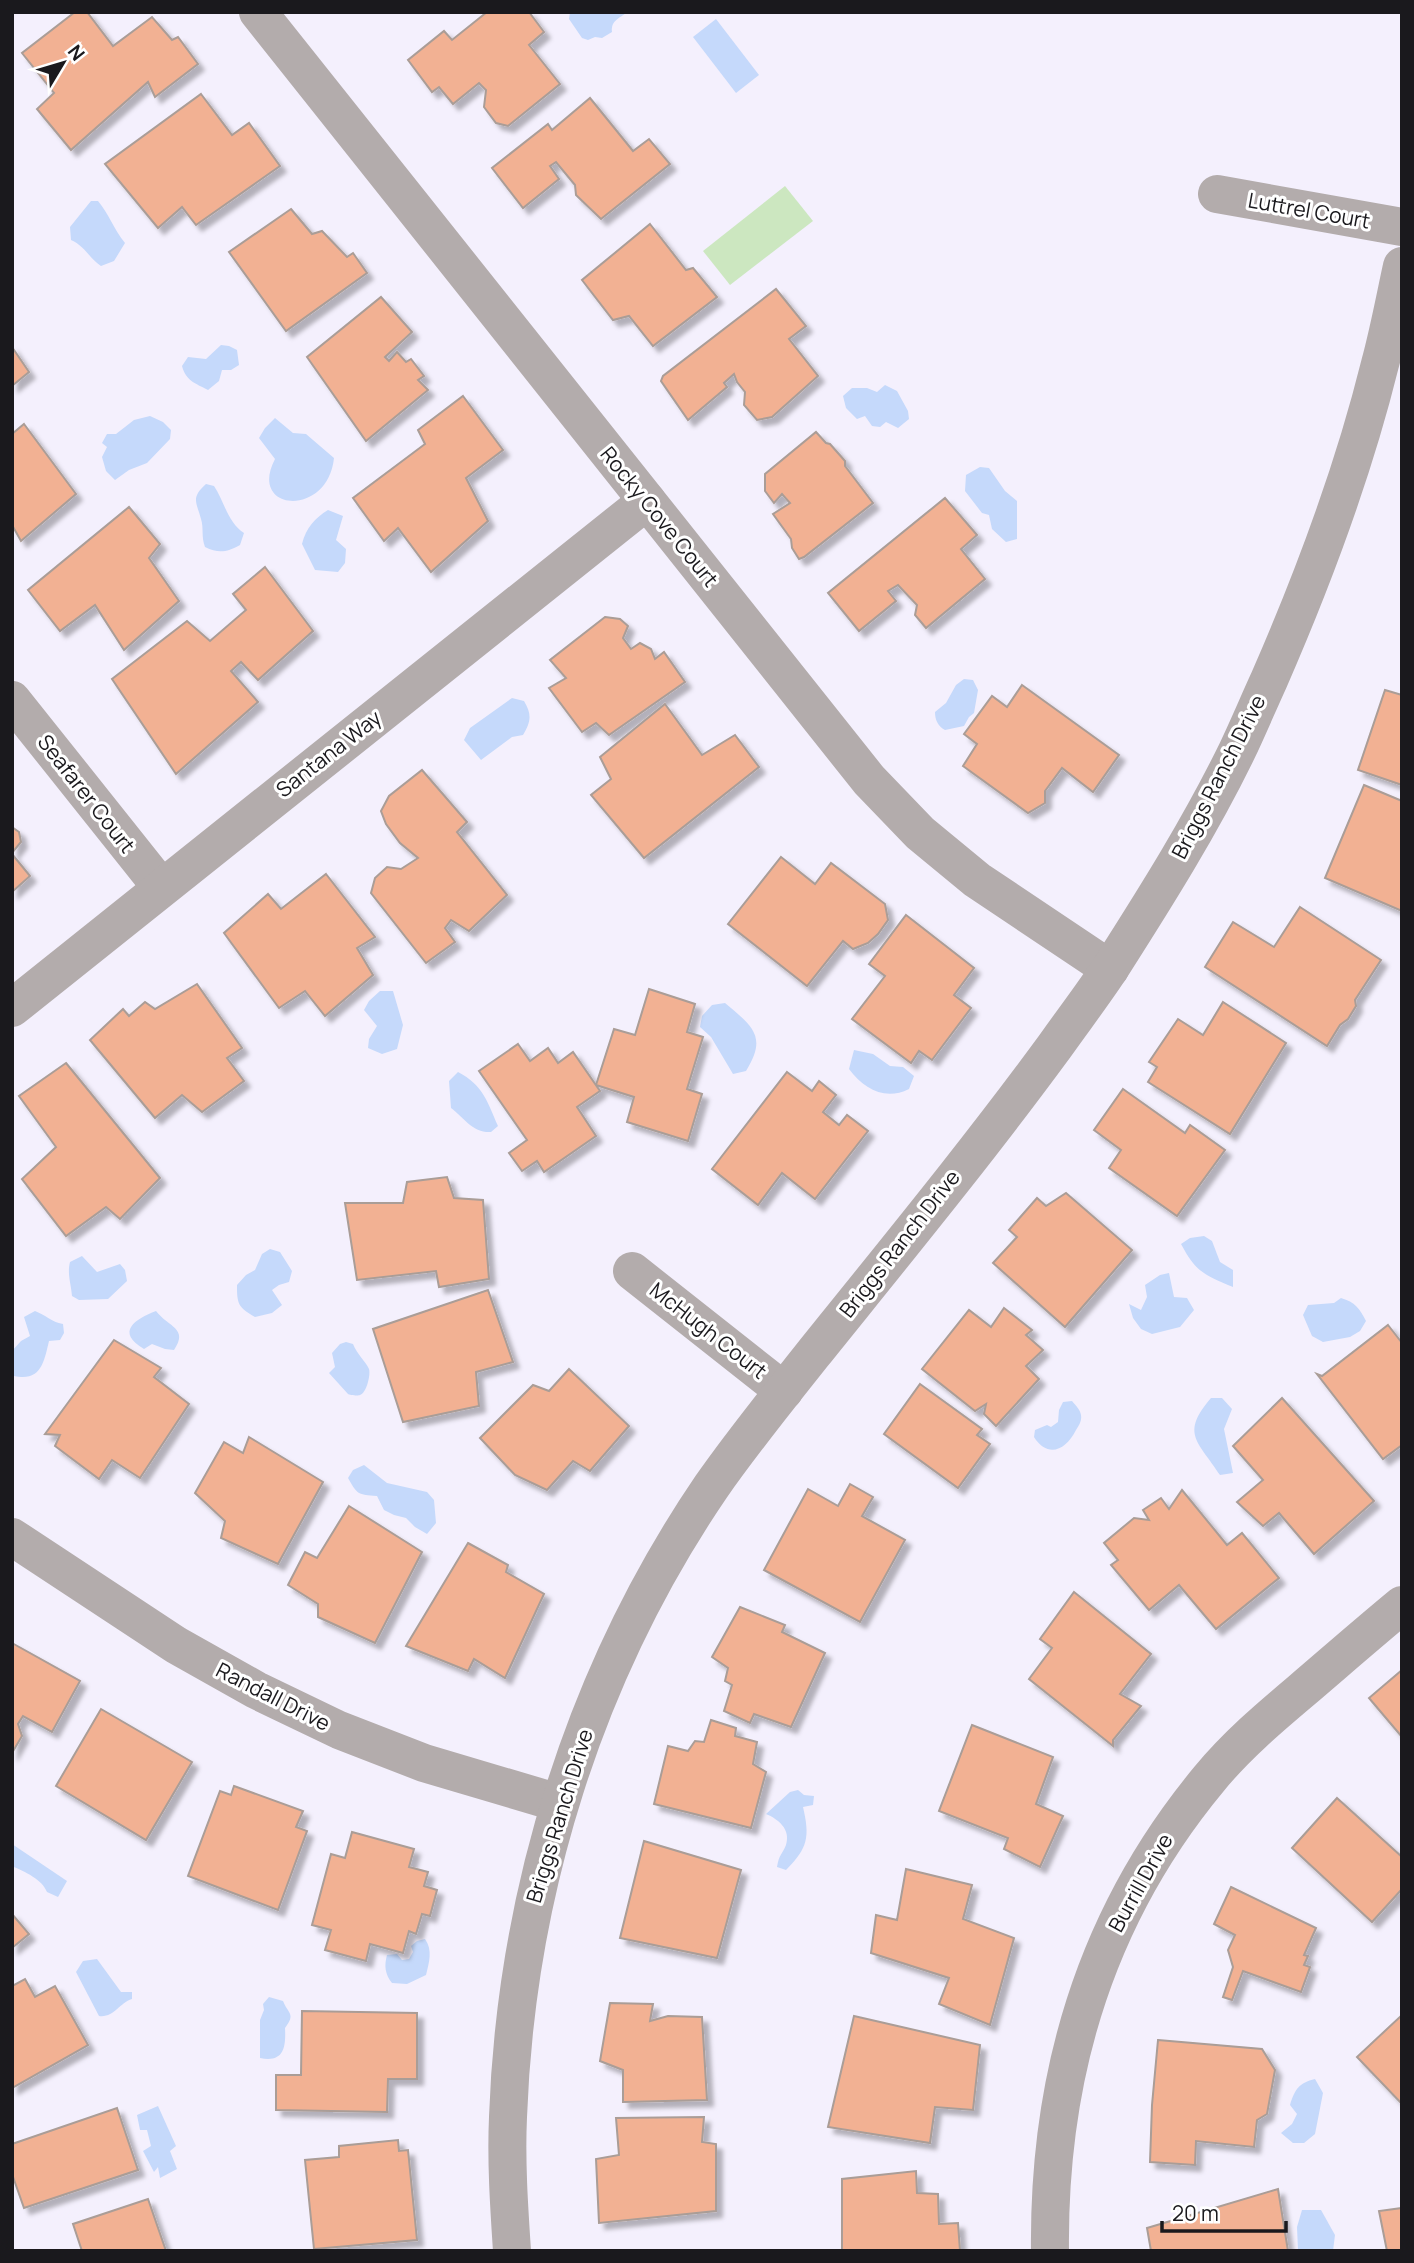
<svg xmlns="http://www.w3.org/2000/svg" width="1414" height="2263" viewBox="0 0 1414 2263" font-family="Manrope,sans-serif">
<defs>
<filter id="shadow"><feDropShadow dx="6" dy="6" stdDeviation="2" flood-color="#0004"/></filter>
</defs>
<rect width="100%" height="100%" fill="#f4f0fd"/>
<path fill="#cce7c0" d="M785 186 813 221 730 285 703 251Z"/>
<g fill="#c5d9fb">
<path d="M570 12H627C619 19 611 20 612 32L602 38 595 37 588 40 582 38 569 19Z"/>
<path d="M716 19 759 75 736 93 693 37Z"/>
<path d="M91 201H98C109 214 113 228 125 243L114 261 101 266C89 258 85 246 71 240L70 227Z"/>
<path d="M221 345 229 346 237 350 239 365 231 370H222L219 381 208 390C195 383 186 381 182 366L188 357 206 359Z"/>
<path d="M885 385 897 391 908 411 909 419 898 428 886 422 880 427 872 426 865 416 857 419 846 408 843 396 852 388H867L877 392Z"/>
<path d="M150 416 163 422 171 430 170 439 147 463 129 470 115 480 106 471 102 457 107 447 102 443 107 434H116L134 420Z"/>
<path d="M275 418 293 433 306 434 334 458C328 518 247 512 275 459L259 438 265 428Z"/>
<path d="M980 467 989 468 1005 491 1017 501V539L1006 542 992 529 989 515 982 513 965 491 966 475Z"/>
<path d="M206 484 214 486C224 501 228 523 244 533L240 545C227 552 219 554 205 547 201 536 204 529 201 519 197 503 190 498 206 484Z"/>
<path d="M328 510 343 516 336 540 346 549 345 563 338 572 315 570 302 544C306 528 315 518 328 510Z"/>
<path d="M964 679 973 680 978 690 974 713 969 717 964 726 945 730C938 726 935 720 935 712L946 703 956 685Z"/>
<path d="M512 698 524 701C532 714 531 722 523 735L512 737 481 760 464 740 470 728Z"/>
<path d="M380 991H393L403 1025 397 1049 382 1054 368 1048 369 1039 377 1026 364 1010 369 1001Z"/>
<path d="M725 1003C752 1026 768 1036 746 1071L733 1074 711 1037 700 1027 702 1016 712 1005Z"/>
<path d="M854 1050 873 1054 890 1066 903 1067 914 1076 909 1089C885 1101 864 1089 849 1069Z"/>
<path d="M458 1072C483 1085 487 1101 498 1126L491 1132C473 1133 464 1118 451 1108L449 1081Z"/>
<path d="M1204 1236 1212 1241 1220 1262 1233 1270V1287C1204 1275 1196 1272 1181 1244L1190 1238Z"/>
<path d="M270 1249 280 1252 292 1271 289 1282 279 1285 272 1290 282 1305 272 1313 255 1317C238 1307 237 1304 237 1285L246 1275 255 1270 262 1254Z"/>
<path d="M82 1256 97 1272 120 1264 125 1270 127 1281 108 1299 79 1300 72 1296C71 1283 67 1274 70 1262Z"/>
<path d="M1169 1273 1174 1297 1187 1298 1194 1310 1180 1327 1152 1334 1141 1329 1133 1318 1129 1304 1141 1310 1147 1297 1145 1285 1160 1275Z"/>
<path d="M1341 1298C1355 1302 1360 1309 1366 1321L1360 1331 1350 1337 1323 1342 1312 1336 1303 1315 1308 1305 1334 1303Z"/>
<path d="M35 1311C46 1315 51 1322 63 1324L64 1333 60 1340 49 1341C44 1362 41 1382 14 1376L12 1351 21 1341 30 1336 24 1317Z"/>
<path d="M156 1311C168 1327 189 1328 174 1350L165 1349 152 1344 144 1349C115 1332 135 1319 156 1311Z"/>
<path d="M346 1342 353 1344C357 1354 366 1362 369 1369 371 1375 366 1394 360 1395 358 1396 349 1395 348 1394L329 1373 335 1367 332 1353 340 1344Z"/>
<path d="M1211 1398H1222L1232 1409 1224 1429 1233 1473 1220 1475C1198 1441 1180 1434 1211 1398Z"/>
<path d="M1072 1401C1075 1405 1080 1409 1081 1415 1082 1421 1079 1425 1076 1430 1066 1450 1048 1459 1034 1437L1035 1430 1047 1425 1051 1427 1058 1422 1059 1410 1063 1402Z"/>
<path d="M364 1465 387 1483 427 1492 434 1500 436 1523 427 1534 415 1527 406 1518 394 1515 384 1510 377 1496C358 1495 357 1494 348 1478L353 1470Z"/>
<path d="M798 1790 804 1795 814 1796 813 1805 803 1807C810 1837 808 1848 786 1870L777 1867C779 1854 782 1855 786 1845 791 1829 778 1819 766 1814L790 1792Z"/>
<path d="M12 1844 67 1881 58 1897 47 1892C42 1879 25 1872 12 1866Z"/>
<path d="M425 1939C433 1950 429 1963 426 1975L407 1984 392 1983C385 1974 384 1966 387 1955L397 1954 402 1960 409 1959 413 1952 411 1946 417 1941Z"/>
<path d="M97 1959 121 1992H132V1999C119 2003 114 2018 99 2016L76 1972 83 1961Z"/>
<path d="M269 1997 283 2001C288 2014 296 2013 285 2028 286 2047 284 2063 260 2058V2020L264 2010 263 2004Z"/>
<path d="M1315 2079 1323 2093 1315 2134 1304 2143H1293L1281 2133 1292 2124 1297 2114 1290 2105C1295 2089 1299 2083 1315 2079Z"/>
<path d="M158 2106 176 2146 170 2151 177 2169 160 2178 158 2167 154 2172 143 2151 151 2146 147 2130H140L137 2115Z"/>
<path d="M1302 2210H1321L1335 2235 1333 2251H1298L1297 2227Z"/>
</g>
<g fill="#f2b193" stroke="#aa9d97" stroke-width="2" filter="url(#shadow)">
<path d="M75 12H87L113 46 152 17 172 40 178 37 198 64 155 97 148 82 71 150 37 109 54 93 22 53Z"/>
<path d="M487 12H529L544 32 529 45 560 84 508 126 496 123 484 107 486 90 479 83 453 104 439 87 432 92 408 60 444 31 452 40Z"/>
<path d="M201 94 232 135 249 123 280 166 196 225 182 207 158 228 105 164Z"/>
<path d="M590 98 633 151 649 139 670 164 601 219 576 195 575 185 556 162 550 166 559 179 523 208 492 168 548 124 552 130Z"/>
<path d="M291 209 312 234 322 231 347 257 353 253 367 273 286 331 229 252Z"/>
<path d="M650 224 686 270 693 268 717 297 653 346 629 316 613 320 582 280Z"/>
<path d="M776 289 806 326 789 339 818 376 772 417 757 420 744 405 745 392 737 382 734 374 724 383 727 387 688 420 661 381 663 376Z"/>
<path d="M381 297 412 332 385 357 389 361 397 352 406 362 411 359 424 376 418 380 428 390 366 441 307 357Z"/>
<path d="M12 347 29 372 12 386Z"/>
<path d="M463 396 503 450 466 478 488 521 431 572 398 528 384 541 353 498 425 444 418 430Z"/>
<path d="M24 424 76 494 21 541 12 525V434Z"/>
<path d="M816 432 826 443 830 444 845 461V466L873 503 804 557 799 559 792 548 791 539 773 514 790 503 782 494 774 503 765 491V474Z"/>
<path d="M945 498 977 535 961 549 985 579 926 628 915 615 917 605 898 585 888 591 896 601 859 631 828 593Z"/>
<path d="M129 507 160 544 149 558 179 601 124 650 95 605 60 631 28 590Z"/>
<path d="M265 567 313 631 258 680 241 662 231 671 258 702 176 774 112 679 187 621 210 641 246 610 233 594Z"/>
<path d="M605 617 620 619 628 626 623 638 631 649 640 643 651 649 655 659 664 652 685 682 609 735 596 723 582 732 549 688 566 678 550 660Z"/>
<path d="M1022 685 1119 755 1093 792 1062 768 1045 791V803L1028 813 963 766 977 744 964 734 992 696 1007 707Z"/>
<path d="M1385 690 1402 695V785L1358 770Z"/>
<path d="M665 704 702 755 735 735 759 767 644 858 591 795 611 779 600 757Z"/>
<path d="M422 770 467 822 457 832 507 895 469 931 451 920 445 928 455 942 426 963 371 893 375 878 387 867 401 869 418 858 400 843 386 824 381 811 389 796Z"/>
<path d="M1364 785 1402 801V911L1325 878Z"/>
<path d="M12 827 19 832 21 842 12 853Z"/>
<path d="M12 854 30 876 12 892Z"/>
<path d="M781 857 815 884 831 863 885 904 888 920 878 934 868 943 853 949 843 941 807 986 728 924Z"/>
<path d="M326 874 375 937 357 948 373 975 325 1016 305 991 279 1008 224 933 268 894 281 909Z"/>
<path d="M1300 907 1381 960 1355 1000 1356 1006 1348 1019 1340 1025 1327 1046 1205 967 1233 922 1274 947Z"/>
<path d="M906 915 974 968 954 995 971 1008 932 1060 919 1051 911 1063 852 1019 885 976 869 964Z"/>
<path d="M197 984 242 1048 227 1058 244 1081 202 1112 182 1095 155 1118 90 1040 123 1009 129 1016 145 1002 155 1009Z"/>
<path d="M649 989 695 1004 687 1032 703 1037 687 1089 702 1094 688 1141 627 1122 634 1097 596 1085 614 1029 635 1035Z"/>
<path d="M1223 1002 1286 1043 1230 1134 1148 1082 1157 1067 1149 1062 1178 1019 1203 1035Z"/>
<path d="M518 1044 530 1061 548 1048 558 1063 573 1052 600 1091 577 1107 596 1136 544 1172 537 1161 522 1171 509 1153 527 1140 479 1071Z"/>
<path d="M66 1063 160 1178 120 1219 106 1207 66 1236 22 1179 56 1147 19 1096Z"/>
<path d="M787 1072 812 1091 819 1081 836 1095 823 1112 839 1125 847 1115 868 1131 815 1199 782 1173 758 1205 712 1169Z"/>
<path d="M1123 1089 1185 1133 1190 1125 1225 1150 1177 1216 1109 1168 1121 1150 1094 1130Z"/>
<path d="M447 1177 454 1198 483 1200 489 1279 439 1287 436 1271 357 1280 345 1203H403L407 1182Z"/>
<path d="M1066 1193 1132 1250 1065 1327 993 1263 1017 1237 1009 1230 1037 1198 1046 1206Z"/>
<path d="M488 1290 513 1362 476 1372 479 1406 403 1422 373 1329Z"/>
<path d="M1004 1308 1032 1330 1026 1335 1043 1350 1026 1366 1039 1379 996 1426 984 1414 986 1404 975 1411 922 1369 969 1310 991 1327Z"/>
<path d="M1388 1325 1402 1343V1445L1383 1459 1317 1374 1322 1376Z"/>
<path d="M114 1340 161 1368 154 1377 189 1404 140 1478 112 1460 99 1479 55 1446 60 1435 45 1434Z"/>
<path d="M569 1369 629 1426 590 1471 573 1461 547 1490 515 1475 480 1438 533 1385 549 1391Z"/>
<path d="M920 1384 982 1429 977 1435 990 1444 958 1488 884 1434Z"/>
<path d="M1282 1398 1374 1501 1314 1554 1279 1513 1263 1526 1237 1502 1263 1480 1233 1446Z"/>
<path d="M249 1437 323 1482 278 1564 221 1538 225 1521 195 1493 224 1442 243 1453Z"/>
<path d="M850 1484 873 1497 862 1516 905 1540 860 1622 764 1570 808 1489 838 1506Z"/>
<path d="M1182 1490 1227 1545 1242 1533 1279 1578 1216 1629 1179 1585 1149 1610 1111 1565 1118 1560 1104 1543 1134 1518 1149 1520 1143 1510 1161 1498 1169 1509Z"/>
<path d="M349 1506 422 1552 375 1643 318 1617V1604L288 1585 305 1552 317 1558Z"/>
<path d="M468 1543 508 1565 506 1572 544 1594 505 1678 474 1659 468 1671 406 1646Z"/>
<path d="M1074 1592 1151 1654 1120 1694 1141 1706 1113 1740V1746L1029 1679 1052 1648 1040 1639Z"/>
<path d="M740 1607 785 1625 782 1632 825 1653 791 1727 754 1714 750 1723 724 1711 732 1685 725 1681 728 1668 712 1657Z"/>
<path d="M12 1643 80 1681 52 1732 23 1716 18 1724 22 1736 12 1753Z"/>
<path d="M1402 1670V1737L1369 1698Z"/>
<path d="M101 1709 192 1762 146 1840 56 1786Z"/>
<path d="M711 1720 736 1728 735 1736 757 1742 753 1764 766 1772 751 1828 654 1804 668 1746 688 1751 695 1741 704 1742Z"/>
<path d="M972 1725 1053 1757 1036 1804 1063 1816 1040 1867 1004 1849 1008 1838 939 1811Z"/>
<path d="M234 1786 303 1811 296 1827 307 1831 278 1910 188 1876 220 1791 231 1795Z"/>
<path d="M1337 1798 1402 1857V1889L1372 1922 1292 1848Z"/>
<path d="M352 1832 414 1849 409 1867 428 1872 424 1886 437 1890 430 1916 422 1914 416 1934 409 1931 403 1953 370 1944 366 1961 325 1950 331 1930 312 1925 331 1854 345 1858Z"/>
<path d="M644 1841 741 1870 717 1958 620 1938Z"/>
<path d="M906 1869 972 1885 963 1919 1014 1938 990 2025 939 2004 949 1978 871 1953 876 1915 897 1920Z"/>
<path d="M1231 1887 1316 1928 1304 1955 1308 1956 1304 1965 1310 1967 1301 1992 1243 1971 1232 2000 1223 1997 1233 1967 1228 1950 1235 1935 1214 1924Z"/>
<path d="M12 1914 29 1934 12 1948Z"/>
<path d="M25 1979 35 1997 55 1986 88 2045 12 2088V1986Z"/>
<path d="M610 2003 653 2004 650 2021 668 2016 702 2017 707 2100 623 2102V2070L600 2061Z"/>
<path d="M302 2011 417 2013V2079H388L387 2112 276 2110V2075H301Z"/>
<path d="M1402 2015V2104L1357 2057Z"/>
<path d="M854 2016 980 2045 973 2110 935 2107 930 2143 828 2127Z"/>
<path d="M1158 2040 1262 2049 1275 2070 1267 2114 1257 2120 1254 2147 1196 2141 1195 2165 1150 2162 1152 2105Z"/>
<path d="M117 2108 138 2170 24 2208 12 2174V2144Z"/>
<path d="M704 2117 702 2142 716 2144V2211L599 2223 596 2159 619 2155 616 2118Z"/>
<path d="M398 2140 399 2151 408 2150 417 2240 314 2249 305 2160 339 2157V2146Z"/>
<path d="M916 2171 917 2193 938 2194 939 2224 958 2223 960 2251H842V2179Z"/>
<path d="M1278 2189 1288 2251H1151L1147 2228Z"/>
<path d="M148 2199 166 2251H82L73 2224Z"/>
<path d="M1402 2208V2251H1387L1379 2211Z"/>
</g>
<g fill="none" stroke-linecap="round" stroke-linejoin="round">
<g stroke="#b3acac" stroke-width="38">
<path d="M258 12 869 780 920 833 977 880 1110 969"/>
<path d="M1217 194 1402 227"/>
<path d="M12 700 161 887"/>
<path d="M12 1008 647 501"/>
<path d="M632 1271 784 1391"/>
<path d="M12 1537 176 1645 256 1690 339 1730 424 1763 559 1803"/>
<path d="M1050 2251C1048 2076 1096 1915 1209 1779 1236 1746 1269 1718 1301 1691 1335 1662 1368 1633 1402 1605"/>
</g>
<path stroke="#b3acac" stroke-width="38" d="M512 2251C509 2206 506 2161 508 2117 516 1893 585 1672 711 1487 743 1441 779 1397 813 1354 895 1252 978 1151 1055 1046 1074 1019 1095 992 1113 964 1157 895 1201 825 1237 751 1248 728 1258 704 1269 680 1314 577 1353 473 1380 364 1389 331 1395 298 1402 266"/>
</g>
<g text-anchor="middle" stroke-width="6" stroke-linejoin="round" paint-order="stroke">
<g font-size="21" fill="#1a191d" stroke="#fff">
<text transform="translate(1309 211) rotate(10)" y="7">Luttrel Court</text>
<text transform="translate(659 517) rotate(51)" y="7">Rocky Cove Court</text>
<text transform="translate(329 754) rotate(-38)" y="7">Santana Way</text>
<text transform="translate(1219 777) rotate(-63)" y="7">Briggs Ranch Drive</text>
<text transform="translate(86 794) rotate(52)" y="7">Seafarer Court</text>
<text transform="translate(900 1244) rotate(-52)" y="7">Briggs Ranch Drive</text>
<text transform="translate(708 1331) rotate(38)" y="7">McHugh Court</text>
<text transform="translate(273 1697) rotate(27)" y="7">Randall Drive</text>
<text transform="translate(560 1816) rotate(-73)" y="7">Briggs Ranch Drive</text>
<text transform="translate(1141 1883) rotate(-61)" y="7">Burrill Drive</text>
</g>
</g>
<rect width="1414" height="2263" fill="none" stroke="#1a191d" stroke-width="28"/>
<g transform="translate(63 63) rotate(52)" stroke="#ffffff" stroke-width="5" paint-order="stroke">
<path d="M0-5L12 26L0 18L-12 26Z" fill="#1a191d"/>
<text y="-10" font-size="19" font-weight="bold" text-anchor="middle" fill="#1a191d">N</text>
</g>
<path d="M1162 2221v10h124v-10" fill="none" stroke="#1a191d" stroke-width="3.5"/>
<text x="1172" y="2221" font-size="21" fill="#1a191d" stroke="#ffffff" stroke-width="5" paint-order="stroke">20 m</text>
</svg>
